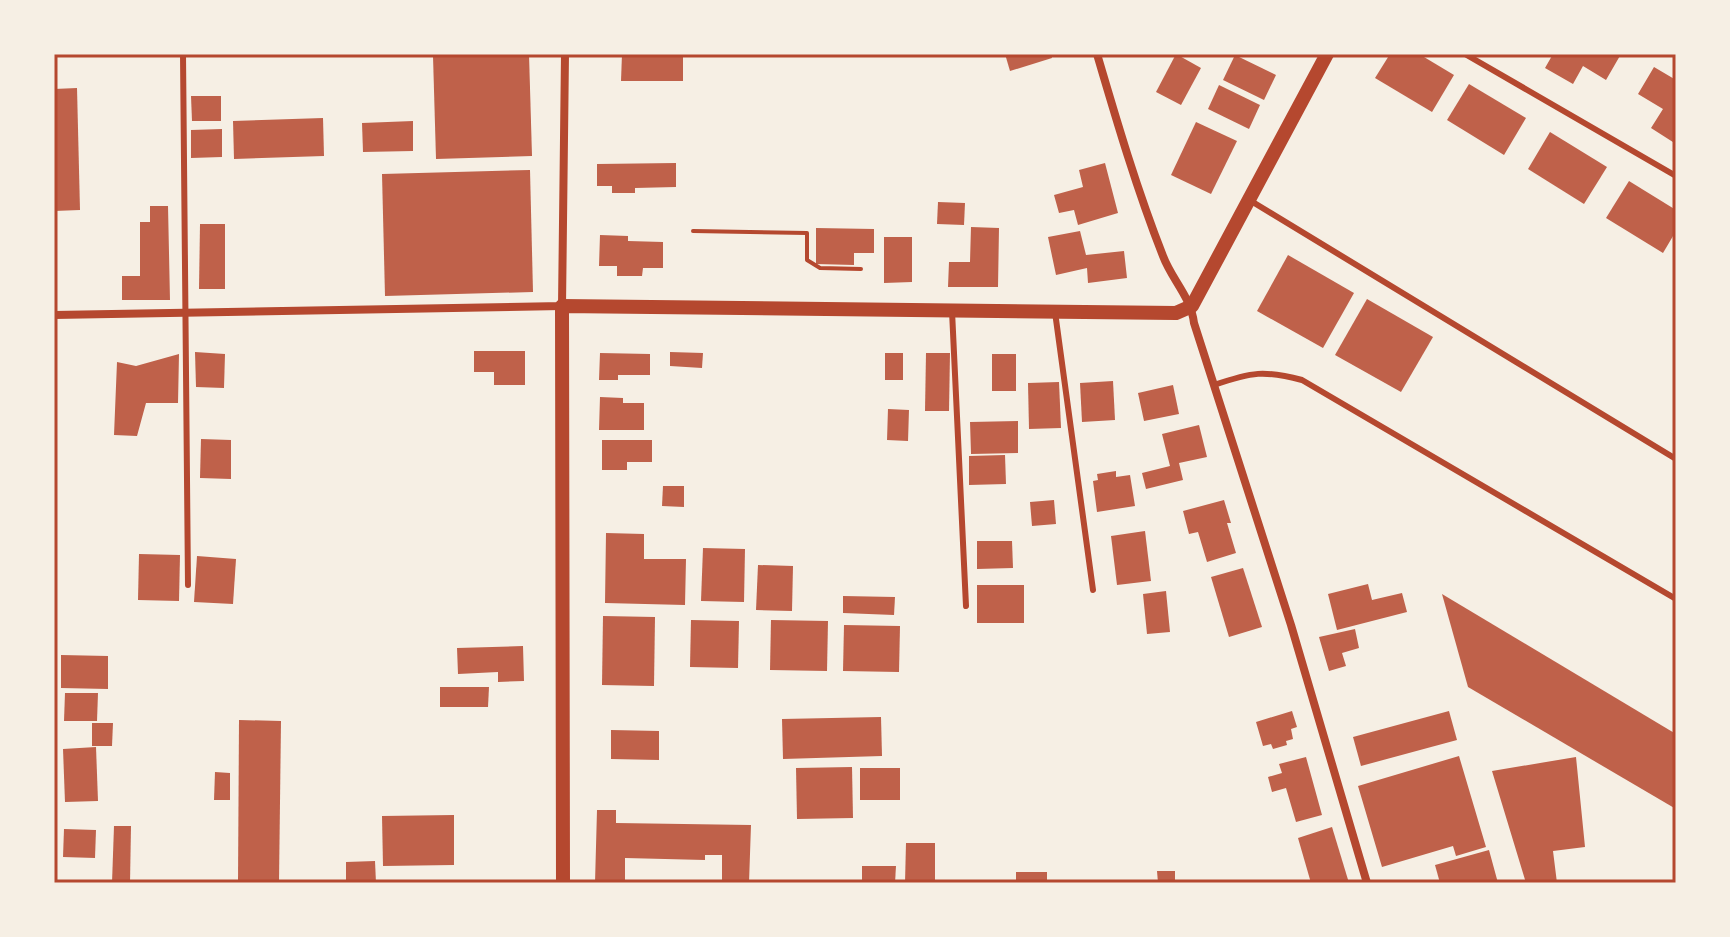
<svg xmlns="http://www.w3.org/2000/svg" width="1730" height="937" viewBox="0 0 1730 937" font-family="Rubik,sans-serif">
<rect width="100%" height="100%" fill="#f6efe4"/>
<g fill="#bf614a">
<path d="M529 54 532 156 436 159 433 56Z"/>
<path d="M622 54H683V81H621Z"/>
<path d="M1005 54H1051L1052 58 1010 71Z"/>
<path d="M1176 54 1201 68 1181 105 1156 92Z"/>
<path d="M1390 54H1419L1454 75 1432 112 1375 78Z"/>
<path d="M1553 54H1621L1606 80 1583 66 1573 84 1545 68Z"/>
<path d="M1235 55 1276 75 1264 100 1223 80Z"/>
<path d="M1654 67 1676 80V144L1651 128 1663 109 1638 94Z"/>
<path d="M1469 84 1526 118 1504 155 1447 120Z"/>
<path d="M1219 85 1260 105 1249 129 1208 109Z"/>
<path d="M77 88 80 210 54 211V89Z"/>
<path d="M191 96H221V121H192Z"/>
<path d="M323 118 324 156 234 159 233 121Z"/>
<path d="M413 121V151L363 152 362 123Z"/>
<path d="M1196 122 1237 141 1211 194 1171 175Z"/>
<path d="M222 129V157L191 158V130Z"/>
<path d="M1550 132 1607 167 1584 204 1528 169Z"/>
<path d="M676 163V187L635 188V193H612V186H597V164Z"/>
<path d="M1105 163 1118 213 1078 225 1074 210 1059 213 1054 195 1083 187 1079 170Z"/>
<path d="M530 170 533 292 385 296 382 174Z"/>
<path d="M1629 181 1676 210V231L1663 253 1606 218Z"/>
<path d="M938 202 965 203 964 225 937 224Z"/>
<path d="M150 206H168L170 300H122V276H140V222H150Z"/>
<path d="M200 224H225V289H199Z"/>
<path d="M971 227 999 228 998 287H948L949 262H970Z"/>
<path d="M816 228 874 229V253H854V265L816 264Z"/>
<path d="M1080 231 1086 255 1124 251 1127 278 1088 283 1087 268 1056 275 1048 237Z"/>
<path d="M600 235 628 236V241L663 242V268H643L642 276H617V266H599Z"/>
<path d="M884 237H912V282L884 283Z"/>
<path d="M1288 255 1354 293 1323 348 1257 311Z"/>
<path d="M1367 299 1433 337 1401 392 1335 355Z"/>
<path d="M474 351H525V385H494V372H474Z"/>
<path d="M195 352 225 354 224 388 196 387Z"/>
<path d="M670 352 703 353 702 368 670 366Z"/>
<path d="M600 353 650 354V375H618V380H599Z"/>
<rect x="885" y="353" width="18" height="27"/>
<path d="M926 353H950L949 411H925Z"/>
<path d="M179 354 178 403H146L137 436 114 435 117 362 136 366Z"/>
<rect x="992" y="354" width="24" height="37"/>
<path d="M1113 381 1115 420 1082 422 1080 383Z"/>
<path d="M1059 382 1061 428 1029 429 1028 383Z"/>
<path d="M1173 385 1179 414 1144 421 1138 393Z"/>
<path d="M600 397 623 398V403H644V430H599Z"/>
<path d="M888 409 909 410 908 441 887 440Z"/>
<path d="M1018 421V453L971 454 970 422Z"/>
<path d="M1199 425 1207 457 1179 463 1183 480 1146 489 1142 473 1170 466 1162 434Z"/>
<path d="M201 439 231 440V479L200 478Z"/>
<path d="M602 440H652V462H627V470H602Z"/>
<path d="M1005 455 1006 484 969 485V456Z"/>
<path d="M1116 471V477L1130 475 1135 506 1097 512 1093 481 1098 480 1097 474Z"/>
<path d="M663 486H684V507L662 506Z"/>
<path d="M1054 500 1056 524 1032 526 1030 502Z"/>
<path d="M1224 500 1231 523H1227L1236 553 1207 562 1198 532 1189 534 1183 511Z"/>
<path d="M1145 531 1151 581 1117 585 1111 536Z"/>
<path d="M606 533 644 534V559H686L685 605 605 603Z"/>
<path d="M977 541H1012L1013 568 977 569Z"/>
<path d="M703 548 745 549 744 602 701 601Z"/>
<path d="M139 554 180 555 179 601 138 600Z"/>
<path d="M197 556 236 559 233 604 194 602Z"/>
<path d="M758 565 793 566 792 611 756 610Z"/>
<path d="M1243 568 1262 627 1229 637 1211 577Z"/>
<path d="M1368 584 1372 600 1402 593 1407 612 1337 630 1328 594Z"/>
<rect x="977" y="585" width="47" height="38"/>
<path d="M1166 591 1170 632 1147 634 1143 594Z"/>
<path d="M1442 594 1676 734V809L1468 687Z"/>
<path d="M843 596 895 597 894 615 843 613Z"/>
<path d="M603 616 655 617 654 686 602 685Z"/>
<path d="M691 620 739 621 738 668 690 667Z"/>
<path d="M771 620 828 621 827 671 770 670Z"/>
<path d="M844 625 900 626 899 672 843 671Z"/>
<path d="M1355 629 1359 648 1342 653 1346 666 1329 671 1319 637Z"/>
<path d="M523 646 524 681 498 682V672L458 674 457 648Z"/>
<path d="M61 655 108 656V689L61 688Z"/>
<path d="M440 687H489L488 707H440Z"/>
<path d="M65 693H98L97 721H64Z"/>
<path d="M1292 711 1297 727 1291 729 1293 739 1286 741 1287 745 1273 749 1271 744 1263 746 1256 722Z"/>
<path d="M1449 711 1457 740 1361 766 1353 737Z"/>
<path d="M881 717 882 756 783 759 782 719Z"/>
<path d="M239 720 281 721 279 883H238Z"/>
<path d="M92 723H113L112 746H92Z"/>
<path d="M611 730 659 731V760L611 759Z"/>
<path d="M96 747 98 801 65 802 63 749Z"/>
<path d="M1459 756 1486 847 1456 856 1453 846 1382 867 1358 786Z"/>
<path d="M1306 757 1322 815 1296 822 1286 788 1272 792 1268 777 1282 773 1279 764Z"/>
<path d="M1576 757 1585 847 1553 851 1557 883H1526L1492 771Z"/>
<path d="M852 767 853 818 797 819 796 768Z"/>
<rect x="860" y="768" width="40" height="32"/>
<path d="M215 772 230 773V800H214Z"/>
<path d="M597 810H616V823L751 825 749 883H722V855H705V860L625 858V883H595Z"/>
<path d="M454 815V865L383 866 382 816Z"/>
<path d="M114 826H131L130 883H112Z"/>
<path d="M1332 827 1349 883H1311L1298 838Z"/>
<path d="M64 829 96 830 95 858 63 857Z"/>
<path d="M906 843H935V883H905Z"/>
<path d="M1489 850 1498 883H1440L1435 865Z"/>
<path d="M375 861 376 883H346V862Z"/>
<path d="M862 866H896L895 883H862Z"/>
<path d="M1157 871H1175V883H1158Z"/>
<rect x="1016" y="872" width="31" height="11"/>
</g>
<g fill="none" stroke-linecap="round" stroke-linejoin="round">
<path stroke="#b5482f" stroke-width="4" d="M693 231 807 233V260L820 268 861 269"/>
<g stroke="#b5482f" stroke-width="6">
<path d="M183 54 188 585"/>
<path d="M1465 54 1676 176"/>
<path d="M1251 201 1676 459"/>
<path d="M952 311 966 606"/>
<path d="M1055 312 1093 590"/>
<path d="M1214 385C1252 372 1264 370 1302 380L1676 599"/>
</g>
<g stroke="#b5482f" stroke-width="8">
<path d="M1097 54C1117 122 1137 190 1163 256 1172 280 1191 297 1194 323L1291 625 1367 883"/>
<path d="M54 315 562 306 565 54"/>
</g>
<path stroke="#b5482f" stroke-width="14" d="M563 883 562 306 1176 313 1192 306 1327 54"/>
</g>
<rect width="1730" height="937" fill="none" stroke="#f6efe4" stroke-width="112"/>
<rect x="56" y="56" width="1618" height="825" fill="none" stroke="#b5482f" stroke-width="3"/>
</svg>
